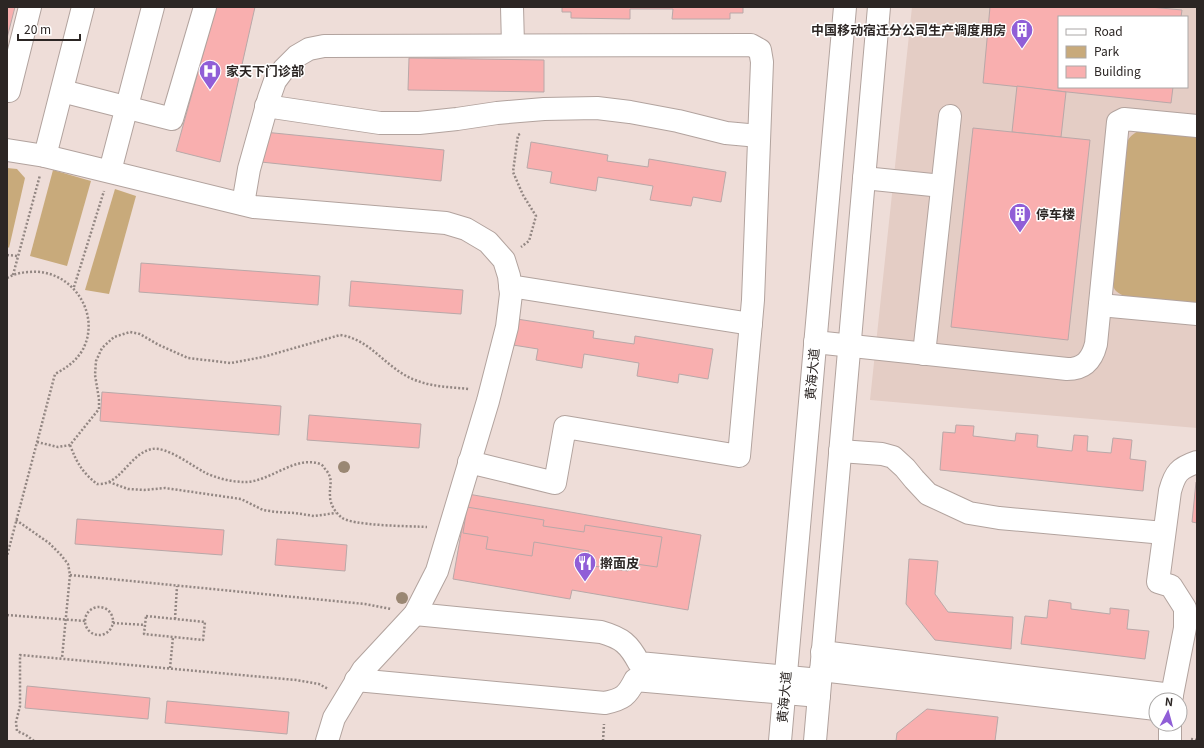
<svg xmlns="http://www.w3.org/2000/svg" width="1204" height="748" viewBox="0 0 1204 748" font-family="Georgia,'Noto Sans SC',serif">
<rect width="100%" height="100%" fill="#eeddd8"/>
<path fill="#e4cdc5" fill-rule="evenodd" d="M912 7H1197V428L870 400ZM1059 17H1187V87H1059Z"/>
<g fill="#c8aa7b">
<path d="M1144 129 1197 134V304L1124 296C1112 290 1113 288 1113 275L1127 142C1131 134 1136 132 1144 129Z"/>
<path d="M7 168 17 169 25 178 9 248 7 246Z"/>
<path d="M53 170 91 181 67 266 30 256Z"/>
<path d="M115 189 136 196 109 294 85 290Z"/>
</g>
<g fill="#f9afaf" stroke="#b9a8a8">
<path d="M7 7H15L7 38Z"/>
<path d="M216 7H255L220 162 176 151Z"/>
<path d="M562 7H752H743V13H730V19H672L673 9H630V19L571 18V12H562Z"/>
<path d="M990 7H1150L1182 10 1181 17H1059V87H1173L1171 103 983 83Z"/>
<path d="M409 58 544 60V92L408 90Z"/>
<path d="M1017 86 1066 92 1061 137 1012 132Z"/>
<path d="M973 128 1090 140 1068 340 951 327Z"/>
<path d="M264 132 444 150 441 181 261 162Z"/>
<path d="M531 142 608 155 607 161 648 167 649 159 726 172 721 202 693 197 691 206 650 200 653 186 598 177 596 191 550 183 552 172 527 168Z"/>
<path d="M141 263 320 276 318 305 139 292Z"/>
<path d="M351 281 463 290 461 314 349 306Z"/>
<path d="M517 319 594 331 593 338 634 344 635 336 713 349 708 379 679 374 678 383 637 376 639 363 584 354 582 368 536 360 538 349 513 345Z"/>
<path d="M102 392 281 406 279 435 100 421Z"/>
<path d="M309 415 421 424 419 448 307 440Z"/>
<path d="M956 425 974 426 973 436 1015 441 1016 433 1038 435 1037 447 1072 451 1074 435 1088 436 1087 451 1111 453 1113 438 1132 440 1130 459 1146 461 1143 491 940 470 943 432 955 433Z"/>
<path d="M1196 482H1197V523L1192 522Z"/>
<path d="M468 494 701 535 688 610 572 590 570 599 453 579Z"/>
<path d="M467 507 544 520 543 526 584 532 585 525 662 537 657 567 629 563 628 571 586 565 589 551 534 542 532 556 486 549 488 537 463 533Z"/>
<path d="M77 519 224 530 222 555 75 544Z"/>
<path d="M277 539 347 545 345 571 275 565Z"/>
<path d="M909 559 938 561 935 594 948 612 1013 617 1011 649 935 640 906 604Z"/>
<path d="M1049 600 1071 603V609L1110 614V608L1129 610 1127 629 1149 631 1145 659 1021 644 1025 616 1047 618Z"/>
<path d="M27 686 150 698 148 719 25 708Z"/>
<path d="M167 701 289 712 287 734 165 723Z"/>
<path d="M927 709 998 717 995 741H896L897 733Z"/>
</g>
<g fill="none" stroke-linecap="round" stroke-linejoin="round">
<g stroke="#b2a39e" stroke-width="24">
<g id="minor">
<path d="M512 7 513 45"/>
<path d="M9 91 30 7"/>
<path d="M62 91 172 119 205 7"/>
<path d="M266 106 380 123H419L457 119 497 113 544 109 597 108 630 112 678 121 726 133 759 136"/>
<path d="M7 150 45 156 254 207 446 223 466 229 488 242 504 260 509 276 511 294 507 327 488 401 437 571 415 614 363 670 334 718 327 741"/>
<path d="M45 156 83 7"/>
<path d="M110 171 153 7"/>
<path d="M864 178 942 186"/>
<path d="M243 204 249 169 269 98 275 81 284 69 297 56 309 49 324 46 751 45 760 50 762 62 753 300 739 456 565 427 555 483 469 462"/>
<path d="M510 286 751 324"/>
<path d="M1100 305 1197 314"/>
<path d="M815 342 1067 369C1084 369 1092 360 1096 344L1118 122 1124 119 1197 126"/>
<path d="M924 354 950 116"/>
<path d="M840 451 882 454 893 457 905 468 914 479 928 494 969 513 999 518 1164 533"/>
<path d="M415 614 601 632C622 638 629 644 639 663L820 680"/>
<path d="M822 652 1172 695"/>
<path d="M821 670 1156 709"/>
<path d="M356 680 605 703C623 699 627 696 635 680L819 696"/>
<path d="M1171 700 1185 628V608L1171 586 1158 582 1170 491C1175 473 1179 468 1197 462"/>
<path d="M1170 724V741"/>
<path d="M780 741 845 7"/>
<path d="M815 741 879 7"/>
</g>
</g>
<g stroke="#938783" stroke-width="2.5" stroke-dasharray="2 2" stroke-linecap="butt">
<path d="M520 134 518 135 513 172 523 195 536 216 529 241 521 247"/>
<path d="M7 255 18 256"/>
<path d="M13 275 40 175"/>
<path d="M7 278C14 274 22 272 30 272 71 268 103 314 82 351 75 362 66 368 55 374L7 556"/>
<path d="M74 287 104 191"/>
<path d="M37 442 58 447 70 445 99 409V399L95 375 96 361 102 348 114 337 130 332 140 334 159 345 188 358 231 363 263 357 340 335C371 339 386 369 415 380 432 387 451 387 469 389"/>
<path d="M70 445C77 463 82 472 97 484 99 484 103 484 106 483 124 477 132 453 152 449 166 446 191 465 204 472 215 478 232 482 245 482 270 482 295 455 320 464 323 465 324 468 326 470 334 480 329 485 330 496 330 504 335 512 341 517 350 526 411 526 427 527"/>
<path d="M109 482 128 489 144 490 165 488 241 499 263 510 276 512 295 513 314 516 336 513"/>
<path d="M16 520 49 543 61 555 68 564 70 575 62 658"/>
<path d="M70 575 365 604 391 609"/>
<circle cx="99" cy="621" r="14"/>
<path d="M7 615 85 621"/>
<path d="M146 616 205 622 203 640 144 634Z"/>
<path d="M175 619 177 586"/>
<path d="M113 623 145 625"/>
<path d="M170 668 173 637"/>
<path d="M1191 739 1197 740"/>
<path d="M34 741 26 735 17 731 16 722 20 706V655L296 680 319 684 328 689"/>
<path d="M603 741 604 724"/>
</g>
<use href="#minor" stroke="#fff" stroke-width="22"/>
</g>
<g fill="#9a8773">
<circle cx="344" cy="467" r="6"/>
<circle cx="402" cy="598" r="6"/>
</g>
<defs>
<g id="building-pin" transform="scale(1.15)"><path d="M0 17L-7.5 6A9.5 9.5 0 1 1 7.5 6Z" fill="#905ed7" stroke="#fff"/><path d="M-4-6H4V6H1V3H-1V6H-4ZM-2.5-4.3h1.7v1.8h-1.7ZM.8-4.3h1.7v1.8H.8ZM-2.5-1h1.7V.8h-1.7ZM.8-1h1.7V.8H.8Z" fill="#fff"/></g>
<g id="hospital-pin" transform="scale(1.15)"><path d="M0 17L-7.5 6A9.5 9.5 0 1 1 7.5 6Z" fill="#905ed7" stroke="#fff"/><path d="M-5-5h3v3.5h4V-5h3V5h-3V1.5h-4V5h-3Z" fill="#fff"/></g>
<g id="restaurant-pin" transform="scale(1.15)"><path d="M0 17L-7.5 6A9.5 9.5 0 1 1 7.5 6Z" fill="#905ed7" stroke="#fff"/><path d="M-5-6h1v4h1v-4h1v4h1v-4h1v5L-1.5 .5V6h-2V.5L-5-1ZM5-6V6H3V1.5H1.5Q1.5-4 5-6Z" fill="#fff"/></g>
</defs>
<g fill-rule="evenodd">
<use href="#building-pin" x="1022" y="30"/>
<use href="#hospital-pin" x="210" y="71"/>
<use href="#building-pin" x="1020" y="214"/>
<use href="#restaurant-pin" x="585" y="563"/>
</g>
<g text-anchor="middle" stroke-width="3" stroke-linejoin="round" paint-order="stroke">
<g font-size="13" font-weight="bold" fill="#2c2624" stroke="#fff" text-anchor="start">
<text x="1006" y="35" text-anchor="end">中国移动宿迁分公司生产调度用房</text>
<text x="226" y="76">家天下门诊部</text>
<text x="1036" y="219">停车楼</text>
<text x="600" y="568">擀面皮</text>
</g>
<g font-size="13" fill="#2c2624" stroke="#fff">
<text transform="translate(812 374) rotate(-85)" y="5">黄海大道</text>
<text transform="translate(784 697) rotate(-85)" y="5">黄海大道</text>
</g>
</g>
<rect width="1204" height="748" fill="none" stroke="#2c2624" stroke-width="16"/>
<rect x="1058" y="16" width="130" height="72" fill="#ffffff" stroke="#aba8a7"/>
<rect x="1066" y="29" width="20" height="6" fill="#ffffff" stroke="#aba8a7"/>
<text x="1094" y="36" font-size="12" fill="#2c2624">Road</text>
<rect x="1066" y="46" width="20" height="12" fill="#c8aa7b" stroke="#aba8a7"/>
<text x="1094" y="56" font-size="12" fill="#2c2624">Park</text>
<rect x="1066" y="66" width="20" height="12" fill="#f9afaf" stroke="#aba8a7"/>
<text x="1094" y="76" font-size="12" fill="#2c2624">Building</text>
<g transform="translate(1168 712) rotate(6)"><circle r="19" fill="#ffffff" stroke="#aba8a7"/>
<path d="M0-3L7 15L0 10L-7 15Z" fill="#905ed7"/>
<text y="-6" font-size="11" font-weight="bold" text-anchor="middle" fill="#2c2624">N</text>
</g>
<path d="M18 34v6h62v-6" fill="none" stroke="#2c2624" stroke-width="2"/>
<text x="24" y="34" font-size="12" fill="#2c2624" stroke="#ffffff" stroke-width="3" paint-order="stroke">20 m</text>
</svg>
